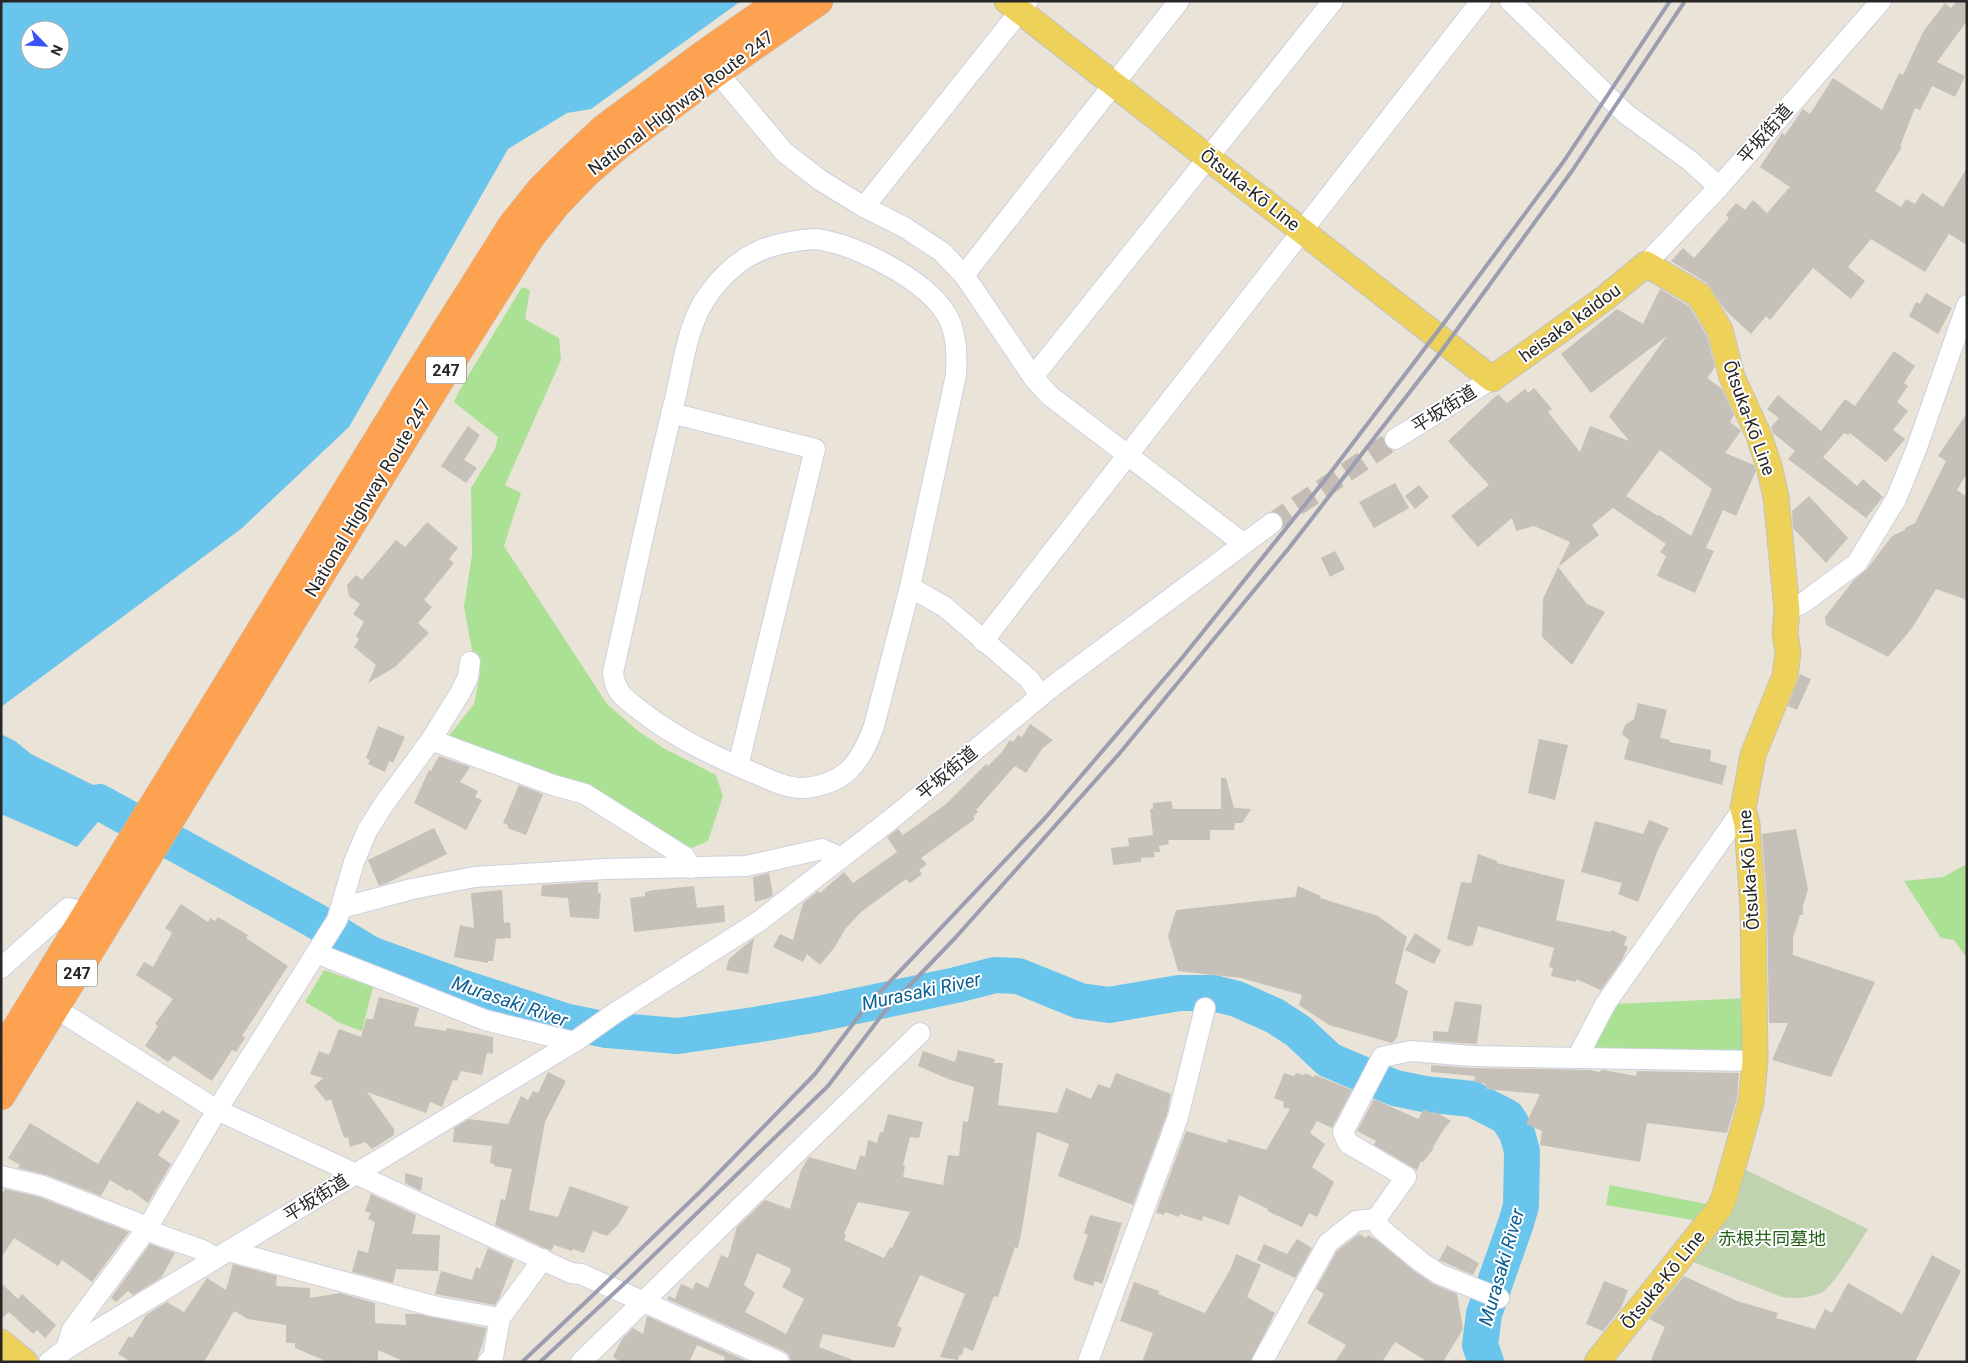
<svg xmlns="http://www.w3.org/2000/svg" width="1968" height="1363" viewBox="0 0 1968 1363" font-family="Roboto,'Noto Sans JP',sans-serif">
<rect width="100%" height="100%" fill="#eae3d8"/>
<g fill="#abe194">
<path d="M522 287 530 290 525 319 559 338 561 360 505 485 521 493 504 546 607 704 638 731 665 749 716 775 723 796 708 841 687 850 447 738 474 704 480 674 472 650 464 607 472 555 471 488 495 449 498 437 454 402 459 391Z"/>
<path d="M1967 864V958L1954 940 1941 938 1904 881 1943 877Z"/>
<path d="M324 970 373 987 362 1031 337 1022 331 1017 305 1002Z"/>
<path d="M1750 998V1057L1590 1053 1615 1004Z"/>
<path d="M1610 1185 1711 1205 1699 1221 1606 1205Z"/>
</g>
<path fill="#bfd3af" d="M1744 1169 1868 1229C1859 1243 1834 1286 1821 1293 1809 1298 1795 1299 1782 1297L1688 1260Z"/>
<g fill="#6ac5ec" fill-rule="evenodd">
<path d="M1 1H741L591 109 567 113 508 149 349 427 241 529 1 707ZM30 30H60V60H30Z"/>
<path d="M1 734 15 741 31 754 105 791 95 808 102 817 77 847 1 814Z"/>
</g>
<g fill="none" stroke-linecap="round" stroke-linejoin="round">
<path stroke="#6ac5ec" stroke-width="36" d="M99 802 314 920 370 954 458 986 568 1022 607 1030 678 1036 754 1025 818 1014 956 985 995 975 1018 976 1080 1001 1109 1005 1179 993H1213L1237 999 1275 1016 1298 1031 1329 1060 1395 1088 1424 1094 1472 1099 1507 1117 1517 1133 1522 1151 1521 1206 1516 1223 1484 1314 1480 1345 1486 1362"/>
</g>
<g fill="#c5c0b8" fill-rule="evenodd">
<path d="M1957 1H1967V21L1937 62 1965 76 1955 97 1932 86 1920 110 1915 108 1900 146 1902 147 1875 191 1901 207 1906 199 1915 204 1922 193 1943 207 1967 168V245L1949 234 1925 272 1871 239 1848 267 1865 281 1851 299 1813 268 1770 320 1766 316 1751 334 1725 310 1707 283 1671 261 1683 248 1694 258 1729 218 1726 215 1736 203 1745 210 1753 200 1767 213 1790 187 1760 167 1782 133 1785 135 1803 109 1810 114 1833 78 1882 110 1899 73 1903 75 1923 32 1945 3 1951 8Z"/>
<path d="M1660 289 1689 306 1707 336 1715 367 1707 378 1722 389 1734 415 1730 422 1741 431 1725 453 1754 465 1756 471 1736 516 1723 510 1706 548 1714 551 1695 593 1657 576 1666 556 1660 552 1666 544 1613 508 1592 525 1599 535 1558 567 1570 542 1534 526 1516 531 1512 518 1478 547 1451 516 1489 485 1448 441 1498 394 1507 403 1525 389 1528 393 1534 388 1552 409 1548 412 1580 452 1590 426 1629 441 1609 416 1667 336 1591 393 1561 354 1617 309 1643 324ZM1660 450 1712 489 1691 536 1659 515 1658 516 1626 496Z"/>
<path d="M1926 293 1952 308 1938 334 1909 316 1916 302 1920 304Z"/>
<path d="M1894 351 1915 366 1904 383 1908 386 1897 402 1908 411 1893 430 1905 439 1886 462 1850 433 1848 435 1844 433 1823 457 1857 486 1863 479 1883 497 1866 518 1788 459 1795 451 1773 433 1771 427 1779 418 1767 409 1778 395 1821 431 1845 399 1855 406Z"/>
<path d="M1967 413V473L1957 490 1967 497V600L1936 589 1912 628 1888 657 1826 625 1825 617 1853 581 1867 569 1892 536 1905 530V528L1915 523 1946 461 1938 456Z"/>
<path d="M468 426 480 435 464 460 477 468 466 483 441 466Z"/>
<path d="M1395 483 1409 508 1374 528 1359 502Z"/>
<path d="M1419 485 1429 497 1415 509 1405 496Z"/>
<path d="M1809 496 1848 538 1826 563 1793 528 1792 511Z"/>
<path d="M427 522 458 548 449 559 454 563 424 600 432 607 418 623 429 633 395 667 368 683 376 665 354 647 359 639 356 636 364 622 353 614 360 604 349 596 347 585 356 575 362 580 396 540 405 547Z"/>
<path d="M1335 551 1345 569 1330 577 1321 558Z"/>
<path d="M1558 567 1587 604 1605 612 1572 665 1542 637 1543 599Z"/>
<path d="M1800 674 1811 679 1797 710 1788 706Z"/>
<path d="M1638 703 1667 710 1660 738 1670 740 1669 742 1711 750 1710 761 1727 766 1722 785 1624 759 1629 740 1622 734 1625 725 1634 719Z"/>
<path d="M1030 724 1053 740 1042 749 1026 773 1015 766 976 810 978 812 973 817 975 819 921 858 927 864 919 870 922 874 910 883 906 879 861 912 846 928 834 948 820 965 807 954 803 962 773 947 780 934 793 940 803 903 818 891 820 893 844 872 853 883 897 852 887 837 898 829 903 835 946 804 986 764 988 766 1001 753 1010 740 1013 742 1018 735 1022 737Z"/>
<path d="M378 726 405 737 393 763 389 761 385 772 368 764 370 760 366 758Z"/>
<path d="M1539 739 1568 745 1555 800 1528 793Z"/>
<path d="M439 756 470 767 460 782 478 791 475 797 482 800 466 830 414 803 429 770 431 771Z"/>
<path d="M1221 778H1226L1234 808 1251 809 1242 823H1235L1234 830H1210V840H1168L1169 844 1159 846 1160 852H1154L1155 857 1141 858V862L1113 865 1111 848 1129 846 1128 838 1153 835 1150 809H1153V803L1171 801 1173 809H1221Z"/>
<path d="M519 785 543 794 526 835 508 828V825L503 823Z"/>
<path d="M1649 820 1669 828 1658 850 1638 902 1618 894 1622 883 1581 872 1595 821 1643 834Z"/>
<path d="M434 828 447 854 387 883 379 886 368 860Z"/>
<path d="M1796 829 1808 889 1803 906V915H1800L1793 938V955L1875 982 1831 1077 1772 1060 1788 1023H1769L1767 908 1762 834Z"/>
<path d="M1478 854 1497 861V863L1565 880 1556 920 1611 932 1612 930 1627 937 1624 945 1628 947 1622 960 1601 990 1576 979V982L1551 976 1553 968 1549 967 1554 948 1478 926 1473 945H1471L1470 947 1447 939 1461 882 1471 883Z"/>
<path d="M769 873 773 895 769 898 755 902 753 877Z"/>
<path d="M590 882H598V893H601L599 919 570 917 568 898 541 896 542 885Z"/>
<path d="M694 886 697 908 724 905 725 922 634 932 630 898 645 896V892L654 890Z"/>
<path d="M1298 886 1321 896 1320 898 1378 916 1407 937 1395 983 1408 991 1397 1037 1392 1043 1329 1025 1299 1005 1302 995 1241 978 1178 971 1168 936 1176 910 1295 897Z"/>
<path d="M502 890 504 923 510 922 511 938 496 939 493 961H488V963L454 957 460 925 474 928 471 893Z"/>
<path d="M181 904 208 922 210 918 215 921 218 917 248 935 246 938 288 966 242 1036 245 1038 236 1052 232 1050 212 1081 174 1056 168 1062 145 1046 158 1026 155 1024 173 999 136 975 144 962 153 967 172 933 165 928Z"/>
<path d="M1415 933 1441 950 1434 964 1405 950Z"/>
<path d="M754 938 748 974 726 970 729 959Z"/>
<path d="M379 997 419 1008 414 1026 446 1031 447 1028 493 1037V1054L487 1053 482 1075 461 1071 457 1081 453 1080 442 1107 430 1102 426 1113 367 1092 394 1129V1135L372 1149 365 1142 350 1147 348 1137 345 1138 343 1135 331 1099 326 1101 314 1086 323 1078 310 1074 319 1051 329 1055 339 1029 361 1037 366 1019H373Z"/>
<path d="M1455 1001 1482 1005 1477 1044 1433 1041V1031L1448 1032Z"/>
<path d="M958 1050 995 1059 994 1063H1003L998 1105 1057 1113 1066 1088 1091 1099 1098 1084 1110 1088 1116 1073 1171 1094 1167 1114 1133 1205 1058 1176 1069 1144 1037 1132 1023 1224 1018 1248 1015 1247 998 1297 994 1296 973 1351 964 1347 962 1355H959L958 1360 940 1357 965 1294 920 1275 897 1326 902 1328 894 1348 823 1334 819 1347 853 1360V1362H791L789 1355 784 1351 667 1299 669 1296 675 1299 681 1284 693 1289 696 1282 708 1288 721 1255 728 1258 737 1227 765 1200 790 1209 801 1170 809 1157 856 1170 860 1155 865 1157 868 1140 877 1143 880 1132H883L888 1114 923 1122 919 1138 910 1137 903 1165 905 1166 903 1177 943 1185 948 1155 959 1156 963 1121 968 1122 974 1087 948 1079 918 1066 923 1051 955 1062ZM858 1202 910 1212 892 1248 890 1247 884 1258 844 1240 846 1235 844 1234ZM757 1253 790 1268 791 1271 782 1287 804 1299 786 1334 745 1312 755 1293 744 1285Z"/>
<path d="M1431 1065 1472 1068 1591 1070 1600 1072 1601 1070H1604L1636 1076 1637 1071 1739 1073 1737 1099 1727 1133 1647 1123 1640 1162 1540 1145 1542 1131 1526 1124 1540 1094 1486 1089V1084L1474 1082 1475 1076 1431 1072Z"/>
<path d="M548 1072 566 1081 545 1122 529 1210 558 1217 570 1186 629 1207 618 1225 607 1236 593 1231 584 1253 573 1249 572 1251 554 1245 551 1251 495 1225 501 1199 505 1200 512 1169 494 1166V1164L490 1163 492 1146 453 1142 454 1128 469 1119 508 1124 521 1096 528 1100 533 1091 538 1093Z"/>
<path d="M1284 1073 1294 1076 1296 1073 1304 1075 1305 1073 1314 1077 1315 1075 1352 1090 1332 1128 1317 1121 1310 1133 1325 1144 1312 1167 1334 1182 1317 1217 1309 1213 1302 1227 1267 1211 1268 1209 1239 1195 1229 1225 1203 1216 1202 1221 1180 1214 1179 1217 1165 1212 1164 1215 1156 1213 1186 1131 1227 1143 1228 1139 1266 1150 1290 1109 1283 1107 1284 1102 1274 1098Z"/>
<path d="M1374 1099 1418 1119 1424 1109 1432 1114 1434 1111 1451 1121 1444 1129 1433 1147 1434 1148 1423 1162 1421 1161 1417 1170 1374 1145 1376 1141 1357 1131Z"/>
<path d="M137 1101 159 1114 162 1110 180 1121 158 1155 171 1164 148 1203 129 1189 128 1191 110 1180 101 1196 47 1175 18 1168 20 1165 8 1158 30 1123 98 1164Z"/>
<path d="M405 1173 423 1178 421 1191 405 1183Z"/>
<path d="M5 1189 39 1197 129 1232 92 1282 62 1260 58 1266 14 1238 1 1258V1196Z"/>
<path d="M371 1194 416 1215 412 1234 440 1235 438 1271 396 1269 393 1283 352 1272 358 1250 368 1253 375 1222 368 1219 371 1213 365 1211Z"/>
<path d="M1090 1215 1122 1223 1102 1284 1095 1281 1093 1286 1075 1280 1073 1277 1088 1235 1084 1233Z"/>
<path d="M1359 1234 1366 1238 1368 1235 1378 1241 1414 1271 1433 1284 1457 1294 1463 1329 1443 1362H1428L1395 1342 1382 1362H1335L1346 1345 1307 1323 1324 1294 1316 1289 1337 1251Z"/>
<path d="M1297 1239 1312 1248 1295 1278 1257 1260 1264 1244 1287 1254Z"/>
<path d="M150 1244 175 1253 161 1278 133 1295 128 1291 116 1302 111 1298Z"/>
<path d="M1448 1244V1246L1479 1263 1473 1275 1439 1260Z"/>
<path d="M488 1248 514 1260 499 1299 495 1305 435 1294 441 1271 472 1280 476 1267 480 1269Z"/>
<path d="M1236 1254 1261 1265 1247 1297 1275 1313 1250 1362H1142L1153 1333 1120 1321 1134 1282 1159 1291 1158 1294 1205 1313 1230 1270Z"/>
<path d="M1932 1255 1961 1271 1915 1362H1650L1665 1327 1649 1319 1684 1276 1737 1301 1778 1313 1776 1318 1815 1329 1825 1309 1832 1313 1848 1283 1902 1314Z"/>
<path d="M233 1264 277 1276 276 1286 310 1288V1298L340 1293 375 1303V1323L406 1325 405 1314H418L486 1328 484 1339 476 1362H405L378 1350V1360L328 1362 295 1348V1343H286V1325L248 1319 234 1311 204 1362H131L118 1354 129 1336 132 1338 146 1315 167 1302 184 1312 207 1278 226 1290Z"/>
<path d="M1604 1281 1628 1290 1621 1308 1603 1331 1586 1324Z"/>
<path d="M1 1283 18 1299 22 1294 56 1325 45 1338 37 1330 33 1334 9 1312 1 1319Z"/>
<path d="M647 1316 749 1362H723L725 1357 697 1345 689 1362H621L613 1357 622 1339 633 1328 643 1334Z"/>
</g>
<g fill="none" stroke-linecap="round" stroke-linejoin="round">
<path stroke="#c3bdb5" stroke-width="20" stroke-dasharray="20 10" stroke-linecap="butt" d="M1272 523 1395 439"/>
<g stroke="#cdd0e0" stroke-width="22">
<g id="minor">
<path d="M1510 1 1626 114 1689 160 1719 187"/>
<path d="M717 72 784 152 820 180 864 207 904 227 942 252 964 275 1033 377 1049 395 1244 544"/>
<path d="M864 207 1028 1"/>
<path d="M815 239C855 244 925 279 946 314 957 331 957 355 956 375L910 587 874 726C861 763 844 786 801 788 785 788 769 779 754 773 714 756 675 738 641 711 635 706 628 702 623 696 616 689 614 682 613 672 634 580 653 487 676 395 684 360 688 320 711 291 739 254 769 242 815 239Z"/>
<path d="M1646 264 1719 187 1881 1"/>
<path d="M964 275 1179 1"/>
<path d="M1033 377 1333 1"/>
<path d="M671 413 815 449 738 766"/>
<path d="M1395 439 1492 379"/>
<path d="M910 587 945 607 1029 679 1040 695"/>
<path d="M1787 610 1803 603 1857 563 1896 499 1916 450 1967 305"/>
<path d="M983 641 1481 1"/>
<path d="M431 740 553 785 585 794 685 857 691 868"/>
<path d="M341 908 412 889 475 877 605 869 746 866 822 849 842 858"/>
<path d="M316 953 485 1020 574 1042"/>
<path d="M1 968 68 908 88 913"/>
<path d="M55 1008 217 1110 571 1273 581 1274 779 1362"/>
<path d="M1577 1058 1606 1003 1743 809"/>
<path d="M1 1176 43 1186 148 1227 154 1233 202 1250 216 1258"/>
<path d="M1376 1219 1380 1228 1421 1262 1439 1274 1499 1298"/>
<path d="M229 1251 437 1307 500 1318"/>
<path d="M66 1349 72 1330 148 1227 217 1110 337 920 354 862 367 831 384 804 431 740 460 693 468 677 470 662"/>
<path d="M49 1362 66 1349 574 1042 615 1013 758 922 889 821 1053 686 1272 523"/>
<path d="M488 1362 493 1357 500 1318 543 1259"/>
<path d="M581 1362 920 1033"/>
<path d="M1088 1362 1178 1117 1205 1008"/>
<path d="M1262 1362 1328 1243 1356 1221 1376 1219 1406 1177 1348 1143 1343 1132 1382 1057 1411 1051 1472 1056 1755 1061"/>
</g>
</g>
<g stroke="#c3c3c3" stroke-width="27">
<g id="major">
<path d="M1007 1 1492 379 1605 298 1646 264 1699 295 1720 330 1732 377 1759 436 1769 466 1776 497 1787 610 1785 633 1788 653 1785 676 1753 755 1743 809 1747 824 1753 908 1755 1061 1751 1102 1724 1198 1719 1209 1597 1362"/>
<path d="M1 1342 25 1362"/>
</g>
</g>
<g stroke="#c3c3c3" stroke-width="29">
<g id="highway">
<path d="M1 1053 418 374 512 225 540 190 571 159 603 129 704 54 780 1"/>
<path d="M1 1096 437 385 530 238 557 204 587 173 618 146 717 72 819 1"/>
</g>
</g>
<use href="#minor" stroke="#fff" stroke-width="20"/>
<use href="#major" stroke="#eed158" stroke-width="25"/>
<use href="#highway" stroke="#fca251" stroke-width="28"/>
<g stroke="#9b9eb1" stroke-width="4">
<path d="M522 1362 591 1297 702 1190 815 1074 865 1008 1046 817 1182 658 1328 476 1444 323 1564 161 1670 1"/>
<path d="M540 1362 627 1281 828 1086 885 1011 956 937 1119 754 1289 548 1440 353 1572 171 1685 1"/>
</g>
</g>
<g text-anchor="middle" stroke-width="4" stroke-linejoin="round" paint-order="stroke">
<g fill="#fff" stroke="#686868" stroke-width="1">
<rect x="426" y="356.5" width="40" height="27" rx="4"/>
<rect x="57" y="959.5" width="40" height="27" rx="4"/>
</g>
<g font-size="16" font-weight="bold" fill="#272727">
<text x="446" y="376">247</text>
<text x="77" y="979">247</text>
</g>
<g font-size="18" fill="#272727" stroke="#fff">
<text transform="translate(681 103) rotate(-37)" y="6">National Highway Route 247</text>
<text transform="translate(1765 134) rotate(-49)" y="6">平坂街道</text>
<text transform="translate(1250 190) rotate(38)" y="6">Ōtsuka-Kō Line</text>
<text transform="translate(1570 323) rotate(-36)" y="6">heisaka kaidou</text>
<text transform="translate(1444 409) rotate(-32)" y="6">平坂街道</text>
<text transform="translate(1749 418) rotate(70)" y="6">Ōtsuka-Kō Line</text>
<text transform="translate(368 498) rotate(-59)" y="6">National Highway Route 247</text>
<text transform="translate(947 773) rotate(-40)" y="6">平坂街道</text>
<text transform="translate(1749 870) rotate(-94)" y="6">Ōtsuka-Kō Line</text>
<text transform="translate(316 1198) rotate(-32)" y="6">平坂街道</text>
<text transform="translate(1663 1280) rotate(-51)" y="6">Ōtsuka-Kō Line</text>
</g>
<g font-size="18" fill="#256119" stroke="#fff">
<text x="1772" y="1245">赤根共同墓地</text>
</g>
<g font-size="19" font-style="italic" fill="#0e6094" stroke="#fff">
<text transform="translate(921 991) rotate(-12)" y="7">Murasaki River</text>
<text transform="translate(510 1001) rotate(19)" y="7">Murasaki River</text>
<text transform="translate(1501 1267) rotate(-74)" y="7">Murasaki River</text>
</g>
</g>
<rect width="1968" height="1363" fill="none" stroke="#272727" stroke-width="5"/>
<g transform="translate(45 45) rotate(114)"><circle r="24" fill="#ffffff" stroke="#a9a9a9"/>
<path d="M0-4L9 19L0 12L-9 19Z" fill="#3753f8"/>
<text y="-8" font-size="14" font-weight="bold" text-anchor="middle" fill="#272727">N</text>
</g>
</svg>
